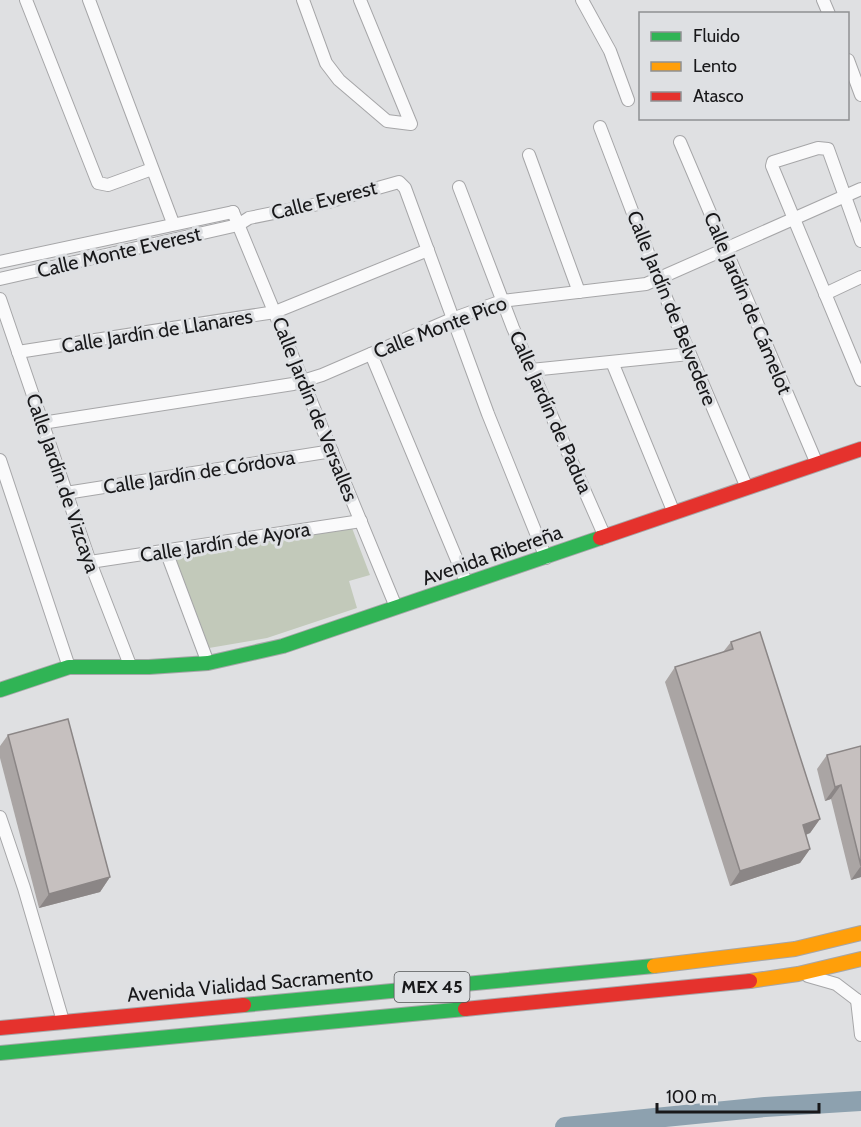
<svg xmlns="http://www.w3.org/2000/svg" width="861" height="1127" viewBox="0 0 861 1127" font-family="Cabin,sans-serif">
<rect width="100%" height="100%" fill="#dfe0e2"/>
<path fill="#c2c9ba" d="M352 528 370 575 349 581 357 608 267 638 209 648 173 557Z"/>
<g fill="none" stroke-linecap="round" stroke-linejoin="round">
<path stroke="#8da1af" stroke-width="20" d="M565 1127 765 1107 861 1101"/>
<g stroke="#a6a6a8" stroke-width="14">
<g id="street">
<path d="M26 0 98 183 108 185 152 169"/>
<path d="M89 0 173 223"/>
<path d="M303 0 326 63 339 80 387 121 411 124 360 0"/>
<path d="M582 0 610 51 628 100"/>
<path d="M823 0 829 14"/>
<path d="M848 60 861 95"/>
<path d="M600 127 658 279 747 488"/>
<path d="M680 142 817 464"/>
<path d="M529 155 579 292"/>
<path d="M459 187 513 328 605 537"/>
<path d="M233 212 396 607"/>
<path d="M861 241 828 149 818 148 773 162 772 166 861 380"/>
<path d="M0 262 233 212"/>
<path d="M0 279 238 225 249 218 328 202 399 182 405 188 488 414 546 558"/>
<path d="M825 294 861 277"/>
<path d="M0 299 90 562 130 665"/>
<path d="M18 352 275 312 428 250"/>
<path d="M371 354 467 584"/>
<path d="M612 362 674 513"/>
<path d="M531 370 689 354"/>
<path d="M42 423 293 384 322 375 452 319 502 301 646 284 861 189"/>
<path d="M0 460 69 667"/>
<path d="M66 493 332 451"/>
<path d="M166 551 208 663"/>
<path d="M90 562 361 521"/>
<path d="M0 817 24 888 63 1021"/>
<path d="M808 976 836 984 857 1000"/>
<path d="M857 1000 861 1035"/>
</g>
</g>
<g stroke="#a6a6a8" stroke-width="16">
<g id="fast">
<path d="M0 690 69 667H149L208 663 283 646 600 538"/>
<path d="M244 1005 654 966"/>
<path d="M0 1053 465 1009"/>
</g>
</g>
<g stroke="#a6a6a8" stroke-width="16">
<g id="slow">
<path d="M654 966 795 949 861 933"/>
<path d="M750 981 798 974 861 959"/>
</g>
</g>
<g stroke="#a6a6a8" stroke-width="16">
<g id="jam">
<path d="M600 538 861 449"/>
<path d="M465 1009 750 981"/>
<path d="M0 1028 244 1005"/>
</g>
</g>
<use href="#street" stroke="#fafafb" stroke-width="12"/>
<use href="#fast" stroke="#30b455" stroke-width="14"/>
<use href="#slow" stroke="#ff9f0a" stroke-width="14"/>
<use href="#jam" stroke="#e5322d" stroke-width="14"/>
</g>
<g fill="#aaa5a4">
<path d="M731 642 820 819 810 833 806 835 810 849 800 863 730 886 665 682 675 667 723 652Z"/>
<path d="M8 735 110 877 100 892 39 908 0 758V746Z"/>
<path d="M861 746V877L851 880 831 799 825 801 817 769 827 755Z"/>
</g>
<g fill="#8b8686">
<path d="M841 785 831 799 825 801 835 787Z"/>
<path d="M820 819 810 833 793 839 803 825Z"/>
<path d="M810 849 800 863 730 886 740 871Z"/>
<path d="M861 866V877L851 880Z"/>
<path d="M110 877 100 892 39 908 49 894Z"/>
</g>
<g fill="#c6c0bf" stroke="#8b8686" stroke-width="1.5">
<path d="M760 632 820 819 803 825 810 849 740 871 675 667 733 649 731 642Z"/>
<path d="M68 719 110 877 49 894 8 735Z"/>
<path d="M861 746V866L841 785 835 787 827 755Z"/>
</g>
<g text-anchor="middle" stroke-width="6" stroke-linejoin="round" paint-order="stroke">
<rect fill="#dee0e3" stroke="#535456" stroke-width="1.5" x="394.5" y="972" width="75" height="30" rx="4.5"/>
<g font-size="18" font-weight="bold" fill="#18181a">
<text x="432" y="993">MEX 45</text>
</g>
<g font-size="20" fill="#18181a" stroke="#dee0e3">
<text transform="translate(324 200) rotate(-14)" y="7">Calle Everest</text>
<text transform="translate(119 252) rotate(-13)" y="7">Calle Monte Everest</text>
<text transform="translate(748 303) rotate(67)" y="7">Calle Jardín de Cámelot</text>
<text transform="translate(672 308) rotate(68)" y="7">Calle Jardín de Belvedere</text>
<text transform="translate(440 327) rotate(-21)" y="7">Calle Monte Pico</text>
<text transform="translate(157 331) rotate(-9)" y="7">Calle Jardín de Llanares</text>
<text transform="translate(315 409) rotate(68)" y="7">Calle Jardín de Versalles</text>
<text transform="translate(551 412) rotate(66)" y="7">Calle Jardín de Padua</text>
<text transform="translate(199 472) rotate(-9)" y="7">Calle Jardín de Córdova</text>
<text transform="translate(63 483) rotate(71)" y="7">Calle Jardín de Vizcaya</text>
<text transform="translate(225 542) rotate(-9)" y="7">Calle Jardín de Ayora</text>
<text transform="translate(492 555) rotate(-19)" y="7">Avenida Ribereña</text>
<text transform="translate(250 984) rotate(-5)" y="7">Avenida Vialidad Sacramento</text>
</g>
</g>
<rect x="639" y="12" width="210" height="108" fill="#dee0e3" stroke="#8f9093" stroke-width="1.5"/>
<rect x="651" y="32" width="30" height="9" fill="#30b455" stroke="#8f9093" stroke-width="1.5"/>
<text x="693" y="42" font-size="18" fill="#18181a">Fluido</text>
<rect x="651" y="62" width="30" height="9" fill="#ff9f0a" stroke="#8f9093" stroke-width="1.5"/>
<text x="693" y="72" font-size="18" fill="#18181a">Lento</text>
<rect x="651" y="92" width="30" height="9" fill="#e5322d" stroke="#8f9093" stroke-width="1.5"/>
<text x="693" y="102" font-size="18" fill="#18181a">Atasco</text>
<path d="M657 1103v9h162v-9" fill="none" stroke="#18181a" stroke-width="3"/>
<text x="666" y="1103" font-size="18" fill="#18181a" stroke="#dee0e3" stroke-width="4.5" paint-order="stroke">100 m</text>
</svg>
